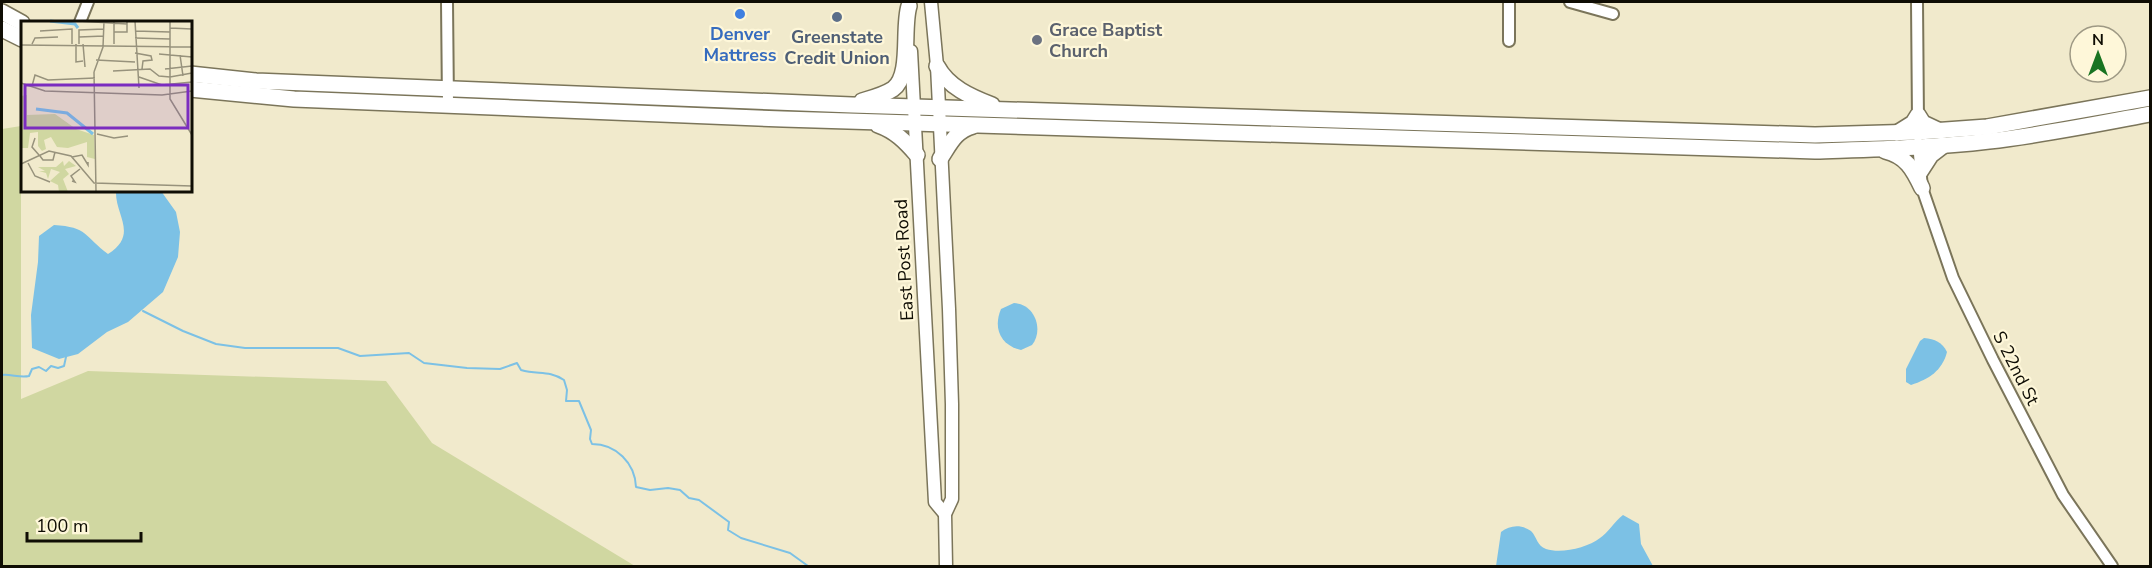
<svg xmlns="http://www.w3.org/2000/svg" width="2152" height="568" viewBox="0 0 2152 568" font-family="'Nunito Sans',sans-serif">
<rect width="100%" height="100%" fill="#f1eacc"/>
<path fill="#d0d7a1" d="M21 126V399L88 371 386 381 432 443 635 566H2V129Z"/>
<g fill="#7cc1e5">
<path d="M116 191H161L176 212 180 232 178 257 163 292 128 322 107 332 78 354 59 359 32 348 31 315 38 262 39 236 54 225C88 227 84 236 108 254 139 234 115 216 116 191Z"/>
<path d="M1014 303C1035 304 1044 330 1032 345L1021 350C1000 345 993 328 1001 309Z"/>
<path d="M1924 338C1935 339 1942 342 1947 352 1942 371 1929 379 1911 385L1906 382V369L1920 341Z"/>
<path d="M1623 515 1639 524 1641 544 1653 566H1496L1501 532C1510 525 1521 524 1531 531 1537 537 1537 546 1546 549 1561 554 1587 548 1600 538 1607 534 1615 521 1623 515Z"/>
</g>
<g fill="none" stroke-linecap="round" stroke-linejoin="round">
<g stroke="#7cc1e5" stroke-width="2">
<path d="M143 311 183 331 216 344 245 348H338L360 356 409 353 424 363 467 368 500 369 517 363 521 370C539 375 548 370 564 380L567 390 566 401H579L591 430 590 439 592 444C616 444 635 463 636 487L650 490 668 488 680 490 689 498 699 500 729 522 728 530 741 538 790 553 808 566"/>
<path d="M2 375C11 374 20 378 29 376L32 369 39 367 46 371 51 366 58 368 64 366 66 357"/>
</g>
<g stroke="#7b755a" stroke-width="14">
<g id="minor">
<path d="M447 2 448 104"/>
<path d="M1509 2V41"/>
<path d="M1570 2 1613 14"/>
<path d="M1917 2 1918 121"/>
<path d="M80 22 88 2"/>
<path d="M1918 143 1922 188 1953 278 1993 360 2063 495 2112 566"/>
</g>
</g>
<g stroke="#7b755a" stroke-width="15">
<g id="major">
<path d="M931 2 937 66 949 309 952 404V499L945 514 946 566"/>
<path d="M911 51 935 502 945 514"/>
</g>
</g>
<g stroke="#7b755a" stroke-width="18">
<g id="highway">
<path d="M2 12 22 23"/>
<path d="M2 29 22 39"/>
<path d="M937 66C948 87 971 97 992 105"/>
<path d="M190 74 256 81 852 105 1815 135 1918 132 1987 127 2150 98"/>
<path d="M190 89 294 99 783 119 1815 151C1873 149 1931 148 1989 141 2043 135 2097 124 2150 114"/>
<path d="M862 101C872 98 884 95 893 89 912 75 902 28 909 6"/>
<path d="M878 125C895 131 905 141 917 155"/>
<path d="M1897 133 1913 123 1918 115 1923 123 1940 131"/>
<path d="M1885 151C1906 156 1913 169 1922 188"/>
<path d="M940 159C950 144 955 131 973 126"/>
<path d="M1920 172 1931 155 1944 145"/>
</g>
</g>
<use href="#minor" stroke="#fff" stroke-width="10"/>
<use href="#major" stroke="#fff" stroke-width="12"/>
<use href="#highway" stroke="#fff" stroke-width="15"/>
</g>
<circle fill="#3f7fe0" stroke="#fef7d9" stroke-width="2" cx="740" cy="14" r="6"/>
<circle fill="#5c6f8a" stroke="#fef7d9" stroke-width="2" cx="837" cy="17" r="6"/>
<circle fill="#6b7280" stroke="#fef7d9" stroke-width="2" cx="1037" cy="40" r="6"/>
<g text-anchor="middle" stroke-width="4.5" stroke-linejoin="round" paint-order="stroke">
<g font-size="18" font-weight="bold" fill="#5b616d" stroke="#fef7d9" text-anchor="start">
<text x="1049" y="36">Grace Baptist<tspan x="1049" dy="21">Church</tspan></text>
</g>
<g font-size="18" font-weight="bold" fill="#366cbe" stroke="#fef7d9">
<text x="740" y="40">Denver<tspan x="740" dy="21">Mattress</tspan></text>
</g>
<g font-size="18" font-weight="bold" fill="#4e5e75" stroke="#fef7d9">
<text x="837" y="43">Greenstate<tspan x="837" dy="21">Credit Union</tspan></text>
</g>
<g font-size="18" fill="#0f0d04" stroke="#fef7d9">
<text transform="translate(904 260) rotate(-93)" y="6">East Post Road</text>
<text transform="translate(2016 368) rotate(63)" y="6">S 22nd St</text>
</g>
</g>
<g transform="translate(21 21)">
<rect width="171" height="171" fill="#f1eacc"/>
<path d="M6 74V94L34 93 55 108 73 114 74 138 66 136V121L47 127 36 126 30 116 23 119 25 128 21 130 17 125V111L9 112 7 127H0V75ZM42 140 43 145 48 140 55 145 44 148 48 153 42 158 47 171H38L37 164 29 160 39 151 30 148 27 158 25 152 18 150H24L17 146H35Z" fill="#d0d7a1"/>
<path fill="none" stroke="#7cc1e5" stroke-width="3" d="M29 0 54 3 57 7M15 88 46 92 72 113"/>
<path fill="none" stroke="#97927c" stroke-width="1.5" d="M57 0 106 3M114 0 118 67M149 0V78L171 114M149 7 171 8M19 10 51 8V23M114 10 149 11M93 11H106V0M58 16 83 15M114 17 149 18M11 23 14 17 37 16M55 23V41L62 40M58 23V9L83 8M62 23 64 46M93 23V1M0 24 171 26M114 32 130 35 131 39 122 40 121 48M138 33 171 36M159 34 162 55M75 39 114 41M144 48 171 45M92 50 129 48 138 55 149 56 171 52M73 51 82 26 83 0M73 51 75 171M118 56 141 64 171 61M0 62 24 70 141 74 171 70M11 65 14 54 27 59 74 57M76 113 93 117 107 115M14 117 11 126 18 134M19 135 22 139H32L34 131M51 136 61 134 67 144V141M7 142 14 155 29 161M0 143 28 130 50 135 73 162 171 165M51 160 54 161 50 155 59 148"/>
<path fill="#7b2cbf" fill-opacity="0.15" stroke="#7b2cbf" stroke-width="3" d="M4 64H167V107H4Z"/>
<rect width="171" height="171" fill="none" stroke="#0f0d04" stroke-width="3"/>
</g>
<rect width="2152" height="568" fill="none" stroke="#0f0d04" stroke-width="6"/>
<g transform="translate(2098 54)"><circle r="28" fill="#fef7d9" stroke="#9e9984" stroke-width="1.5"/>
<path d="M0-4.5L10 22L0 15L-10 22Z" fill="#197421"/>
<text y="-9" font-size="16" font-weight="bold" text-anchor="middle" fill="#0f0d04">N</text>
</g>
<path d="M27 532v9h114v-9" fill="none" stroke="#0f0d04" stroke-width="3"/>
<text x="36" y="532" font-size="18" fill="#0f0d04" stroke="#fef7d9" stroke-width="4.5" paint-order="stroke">100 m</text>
</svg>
